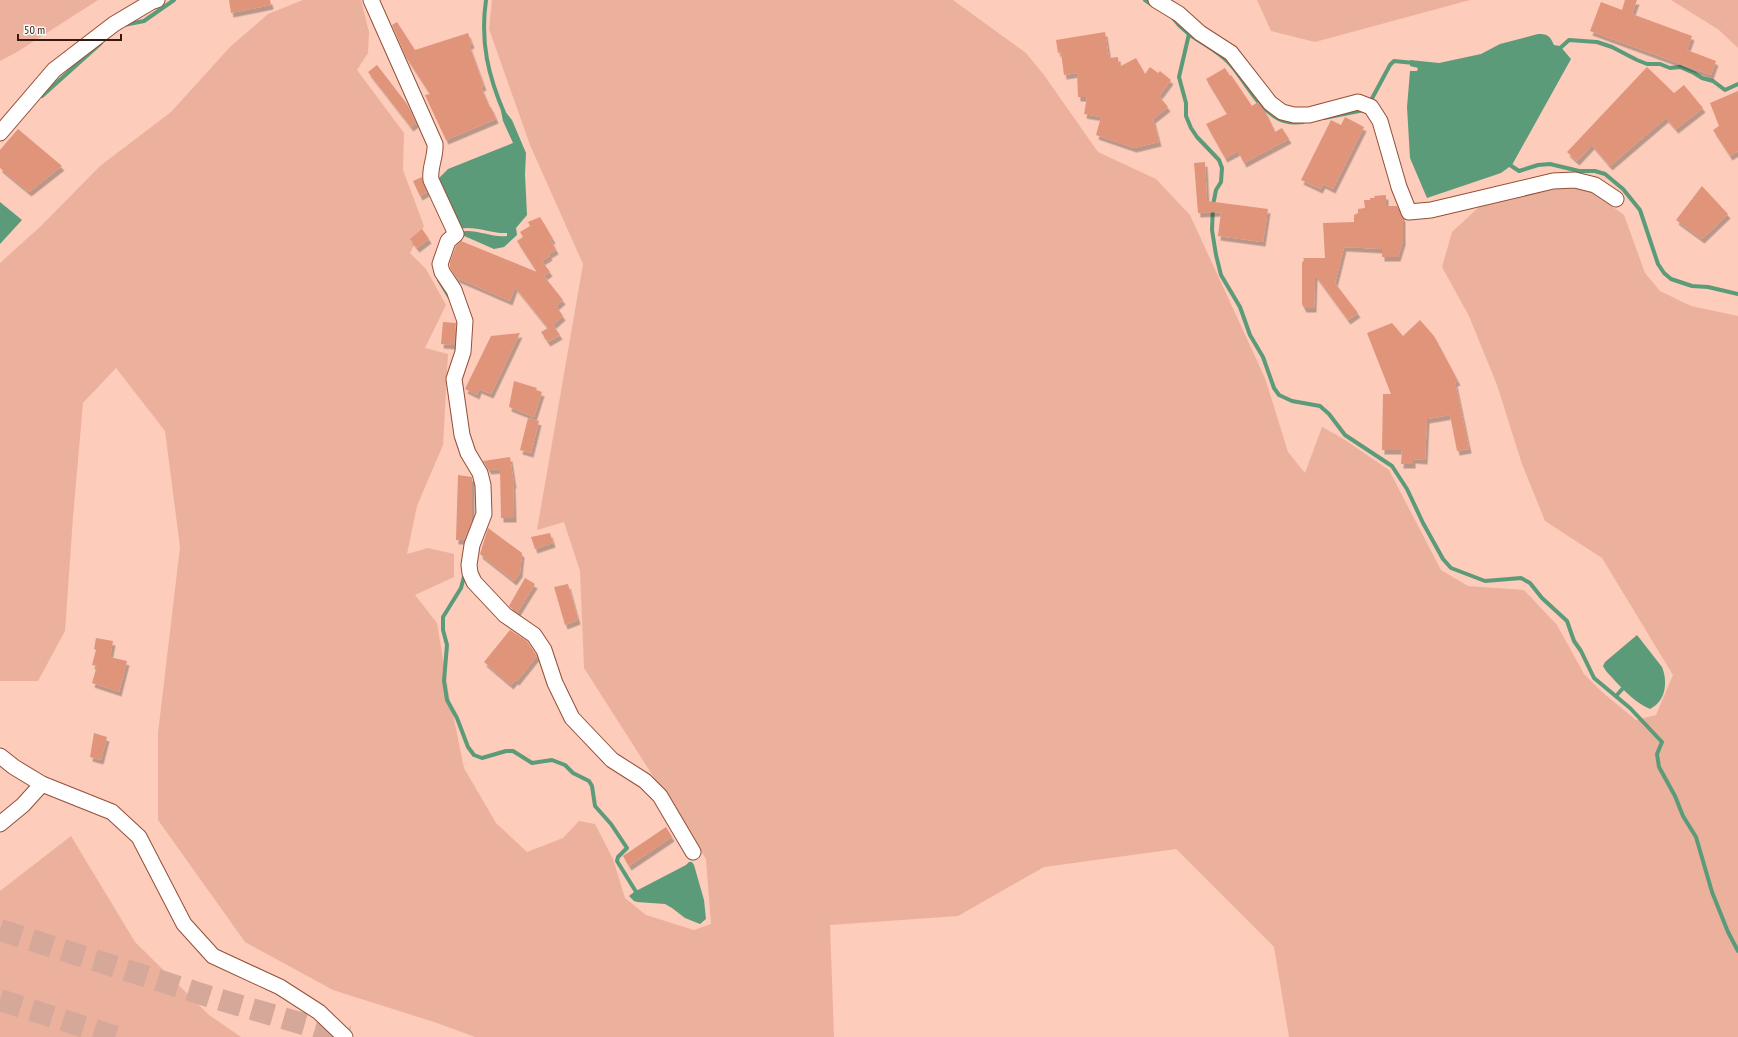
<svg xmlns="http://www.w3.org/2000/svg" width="1738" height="1037" viewBox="0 0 1738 1037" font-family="'PT Sans Narrow',sans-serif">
<defs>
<filter id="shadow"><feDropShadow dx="2.5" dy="4.5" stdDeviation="0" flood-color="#0004"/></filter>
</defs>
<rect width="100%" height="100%" fill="#fdccbb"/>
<g fill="#ecb19c">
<path d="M0 0H98L17 52 0 61Z"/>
<path d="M303 0H361L369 32 368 53 357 70 404 133 403 170 424 226 410 253 426 269 446 305 425 348 448 354 443 445 417 506 407 554 428 548 454 554V577L415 595 437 623 449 695 464 768 496 823 527 852 563 838 579 821 595 824 613 859 625 898 646 915 694 930 711 924 706 859 584 668 580 571 564 522 537 530 583 264 530 145 489 29 492 0H953L1026 53 1044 75 1098 152 1156 179 1190 215 1265 378 1288 452 1305 473 1322 427 1342 438 1389 470 1441 570 1468 586 1524 590 1557 625 1584 674 1602 692 1636 720 1656 715 1673 675 1602 558 1545 521 1522 464 1497 385 1469 316 1442 267 1452 232 1480 206 1557 189H1589L1624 215 1645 273 1660 291 1691 306 1738 316V1037H1289L1274 947 1176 849 1044 867 958 916 830 925 834 1037H475L437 1023 333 990 245 942 158 820V733L180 547 165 431 116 368 83 403 73 517 65 631 38 681H0V263L41 226 100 166 171 112 230 47 268 14Z"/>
<path d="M1257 0H1470L1315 42 1271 31Z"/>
<path d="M1671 0H1738V48L1719 30Z"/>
<path d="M71 836 135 942 209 1015 241 1037H0V891Z"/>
</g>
<g fill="#5b9b7a">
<path d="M1538 34C1548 34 1550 36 1554 45L1560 46 1571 59 1512 165 1501 173 1427 198 1410 158 1407 107 1410 71H1417L1418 68 1410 66V60L1439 63 1481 54 1500 44Z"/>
<path d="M504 110 512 120 526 153 525 174 527 215 516 228 517 235 504 247 494 249 462 235 459 232C475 228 491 238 507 236V233C491 234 475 225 458 229L435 182 448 169 513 143 503 121 501 111Z"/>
<path d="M0 202 22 220 0 244Z"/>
<path d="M1637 635 1662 667C1668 682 1666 701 1650 709 1632 701 1619 685 1606 671L1603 666 1605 662Z"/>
<path d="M689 862H692L694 865 704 900 706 919 700 924 685 918 672 908 665 904 637 902 634 901 629 896 634 892 686 865Z"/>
</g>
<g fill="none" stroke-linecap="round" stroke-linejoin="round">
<g stroke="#5b9b7a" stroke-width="4">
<path d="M486 0C480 42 488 76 505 115"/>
<path d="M1145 0 1154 6"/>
<path d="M1173 18C1189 40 1213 45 1230 64 1245 81 1256 106 1277 118 1285 123 1294 123 1303 122"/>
<path d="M124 25 144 21 174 0"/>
<path d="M1189 34 1179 77 1186 103V116L1191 128 1197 137 1219 160 1222 168 1221 182 1216 190 1213 205 1212 230 1216 255 1221 275 1240 307 1250 335 1263 357 1274 388 1279 395 1292 401 1320 406 1329 414 1345 435 1392 466 1407 489 1423 523 1443 559 1451 568 1485 581 1521 578 1530 583 1542 598 1567 621 1574 641 1581 651 1594 678 1630 708 1662 742 1657 754 1659 767 1675 796 1683 816 1696 837 1712 892 1728 932 1738 951"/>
<path d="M1558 50 1569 40 1597 42 1612 47 1637 60 1647 64H1660L1670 68 1680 67 1694 73 1702 78 1713 81 1725 90 1738 84"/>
<path d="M42 96 101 43"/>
<path d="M1369 104 1390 65 1394 61 1414 63"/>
<path d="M1324 118 1364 110"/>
<path d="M1507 163 1519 171 1538 165 1550 164 1579 171H1595L1605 174 1623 189 1640 210 1658 264 1664 273 1671 279 1692 286 1708 287 1738 294"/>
<path d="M439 280 450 298"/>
<path d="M465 573 461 588 443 617V630L447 645 444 681 447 700 457 718 468 747 474 755 482 758 506 751H513L532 763 552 760 565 765 573 773 589 781 592 786 595 806 611 824 627 848 618 857 617 861 638 895"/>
<path d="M1616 696 1625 686"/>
</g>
</g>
<g fill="#e0947a" filter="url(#shadow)">
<path d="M229 0H270L271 5 231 13Z"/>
<path d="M1625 0H1637L1632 14 1692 36 1687 50 1716 61 1711 75 1590 31 1601 2 1622 10Z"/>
<path d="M397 22 415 50 468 33 472 44 469 45 484 86 481 87 490 108 491 107 496 119 446 140 425 95 430 94 406 57 392 25Z"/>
<path d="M1105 32 1109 58 1118 57 1119 67 1136 58 1145 74 1150 67 1158 73 1160 71 1171 80 1159 96 1168 107 1153 119 1159 142 1134 148 1096 135 1101 117 1084 114 1087 97H1078L1077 73 1064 75 1061 52 1058 53 1056 40Z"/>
<path d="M377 65 407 104 416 123 411 127 368 72Z"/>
<path d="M1647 67 1674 93 1684 85 1703 108 1676 129 1666 118 1610 166 1592 145 1577 161 1567 152Z"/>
<path d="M1225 68 1230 76 1231 75 1252 106 1258 102 1266 113 1275 132 1282 128 1289 139 1244 163 1238 151 1225 158 1206 124 1227 114 1206 79Z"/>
<path d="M1738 91V151L1730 156 1713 130 1719 126 1710 103Z"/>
<path d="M1345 117 1364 127 1333 189 1323 184 1320 189 1301 180 1331 120 1341 125Z"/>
<path d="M18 129 62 166 29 192 0 168V150Z"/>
<path d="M1205 162 1207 201 1268 209 1263 242 1218 236 1221 212 1198 213 1194 163Z"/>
<path d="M422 177 427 192 420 196 413 181Z"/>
<path d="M1702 186 1728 214 1702 239 1676 220Z"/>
<path d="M1386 195V206H1397L1403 218V241L1398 257H1382V249L1344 247 1335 283 1358 313 1348 320 1315 275 1314 308H1304L1302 304V263L1304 260 1303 258H1325L1323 223 1354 222V215L1358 213V209L1365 208 1364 200H1370V198H1375L1374 196Z"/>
<path d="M540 217 553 239 551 240 556 250 549 254 550 256 542 261 550 272 544 276 563 300 556 306 563 316 553 325 560 335 548 342 541 332 548 328 515 287 510 301 457 278 450 268V262L456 246 461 241 537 272 517 241 523 237 520 232 530 226 528 222Z"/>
<path d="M422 229 429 239 417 248 410 239Z"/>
<path d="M1420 320 1434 336 1458 381 1455 382 1469 449 1457 451 1450 415 1427 419 1425 460 1413 459V464H1401L1402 450H1382L1383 394H1391L1367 333 1392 323 1403 336Z"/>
<path d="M443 322 456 323 454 345 441 344Z"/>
<path d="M520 333 491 394 479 389 477 395 465 389 491 336Z"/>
<path d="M514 381 537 388 536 390 542 392 534 417 509 407Z"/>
<path d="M528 418 539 421 531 453 520 450Z"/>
<path d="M510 457 514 484H513L514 518H501L500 469 489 470 483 461Z"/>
<path d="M458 475 472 477V521L464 540H456Z"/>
<path d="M488 528 522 553 520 573 514 581 480 554Z"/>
<path d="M550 533 553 543 535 549 531 537Z"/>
<path d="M525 578 535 584 517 613 509 606Z"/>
<path d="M568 584 578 620 565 625 554 587Z"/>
<path d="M510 630 527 641 537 656 517 681 515 680 511 685 484 662Z"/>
<path d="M96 638 113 641 110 657 127 661 119 692 92 683 97 666 92 665 96 650 94 649Z"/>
<path d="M94 733 107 737 101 760 90 757Z"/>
<path d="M666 827 672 837 629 866 623 856Z"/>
</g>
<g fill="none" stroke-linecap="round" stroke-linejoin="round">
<g stroke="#d5a899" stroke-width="22" stroke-dasharray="22 11" stroke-linecap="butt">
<path d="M0 930 214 998 348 1037"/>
<path d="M0 1000 116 1037"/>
</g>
<g stroke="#944f37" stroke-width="17">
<g id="minor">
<path d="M371 0 435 144C436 157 429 168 431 180L456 234 448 241 440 264 442 272 454 290 465 321 463 352 454 379 462 435 468 453 480 473 483 485 484 514 472 545 469 565 470 573 474 582 505 615 534 635 544 650 555 683 572 718 612 760 645 781 660 796 693 852"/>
<path d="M1156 0 1179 14 1200 33 1231 53 1270 103 1282 112 1294 115H1309L1358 102 1371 107 1380 121 1399 187 1409 212 1431 210 1553 181 1575 180 1595 185 1616 199"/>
<path d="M0 133 54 70 114 24 151 2 157 0"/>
<path d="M0 756 14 767 42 784 112 812 139 837 184 924 213 956 280 987 319 1012 345 1037"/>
<path d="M0 824 23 805 42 784"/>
</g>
</g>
<use href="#minor" stroke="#fff" stroke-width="15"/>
</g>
<path d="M18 34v6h103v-6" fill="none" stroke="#371a0f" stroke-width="2"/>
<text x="24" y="34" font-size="12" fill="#371a0f" stroke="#f9f9f9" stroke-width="3" paint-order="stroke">50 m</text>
</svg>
